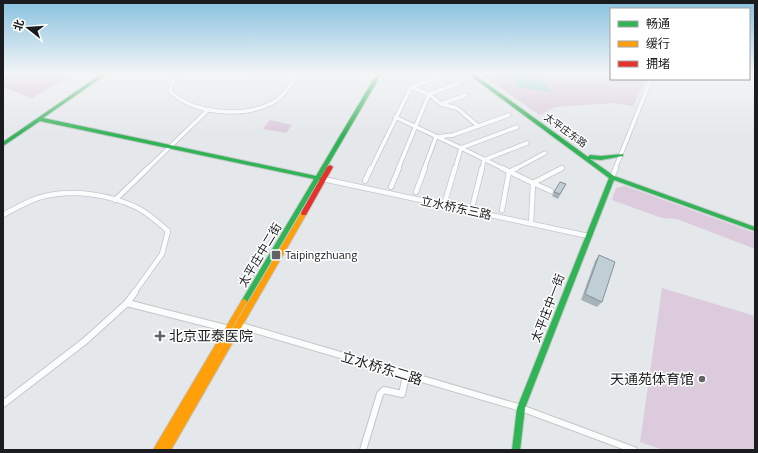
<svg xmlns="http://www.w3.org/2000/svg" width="758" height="453" viewBox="0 0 758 453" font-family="'Titillium Web','Noto Sans SC',sans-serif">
<rect width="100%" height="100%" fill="#e5e8eb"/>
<g fill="#dccbdc">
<path d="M479 73H611V79H646L633 106 614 103 555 107 540 115 538 114Z"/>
<path d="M270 120 292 125 286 133 263 129Z"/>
<path d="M625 186 755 233V249L677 219 662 218 612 200 616 188Z"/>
<path d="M662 288 755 316V450H663L640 442Z"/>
</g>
<path fill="#dcc2dc" d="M3 73H76L32 98 3 87Z"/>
<path fill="#97d4d2" d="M514 73H536L551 92 516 87 515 83 518 81 515 77 506 79 498 76 499 74 511 75Z"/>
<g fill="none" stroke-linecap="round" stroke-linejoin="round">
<g stroke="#c4c6c9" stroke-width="5">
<g id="street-far2">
<path d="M182 73C175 78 171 82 170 91 193 114 243 118 272 103 284 97 291 83 299 73"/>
<path d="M349 73 381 78"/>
<path d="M411 87 429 94 441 104 466 95"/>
<path d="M441 104 457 108 478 126"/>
<path d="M395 117 461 148 455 169"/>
<path d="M461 148 504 169"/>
<path d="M461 148 517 127"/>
<path d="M147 169 209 109"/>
<path d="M371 169 411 87 442 77"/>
<path d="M398 169 429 94 459 83"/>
<path d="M424 169 436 137 453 135 509 115"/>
<path d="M482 169 484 160 527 143"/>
<path d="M515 169 545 153"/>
<path d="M560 169 562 168"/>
<path d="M615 169 651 79"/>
</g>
</g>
<g stroke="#c4c6c9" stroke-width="6">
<g id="street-far1">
<path d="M502 168 533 183 531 224"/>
<path d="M612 177 616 168"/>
<path d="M323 179 588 236"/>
<path d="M365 181 371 168"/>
<path d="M533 183 562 168"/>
<path d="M533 183 551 191"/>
<path d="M391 187 399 168"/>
<path d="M416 192 425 168"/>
<path d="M115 200 148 168"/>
<path d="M473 204 482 168"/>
<path d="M444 205 455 168"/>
<path d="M502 210 509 172 517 168"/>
<path d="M3 215C16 208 30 199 45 196 74 189 110 195 136 207 148 213 158 222 168 231L162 254 134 293"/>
</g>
</g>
<g stroke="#c4c6c9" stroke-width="8">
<g id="street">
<path d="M127 303 229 329"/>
<path d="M238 325 521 408 634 450"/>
<path d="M3 404 85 341 127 303 135 292"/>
<path d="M363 450 380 394 384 390 402 394 406 376"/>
</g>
</g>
<g stroke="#c4c6c9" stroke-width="2">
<g id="fast">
<path d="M103 73H108L43 118 316 176 375 77 380 73H385L379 78 321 177 324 178 325 179 322 181 319 180 246 304 244 305 242 304 241 302 242 300 314 179 40 121 3 146V142Z"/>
<path d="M467 73H472L588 157 590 155 601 156 623 154V156L601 160 590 159 614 176 755 227V231L614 180 525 408 520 450H512L517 408 609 178Z"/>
</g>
</g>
<g stroke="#c4c6c9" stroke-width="2">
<path id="slow" d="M302 211H306L307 213 171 450H153L242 300 244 299 246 300 247 302 246 304 208 370Z"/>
</g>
<g stroke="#c4c6c9" stroke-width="2">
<path id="jam" d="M330 165 333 167 306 215H302L301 213 302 211 327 167Z"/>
</g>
<use href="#street-far2" stroke="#fbfcfc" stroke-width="3.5"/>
<use href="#street-far1" stroke="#fbfcfc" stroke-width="4.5"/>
<use href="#street" stroke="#fbfcfc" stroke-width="6"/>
<use href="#fast" fill="#30b455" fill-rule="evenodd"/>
<use href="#slow" fill="#ff9f0a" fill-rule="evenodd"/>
<use href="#jam" fill="#e5322d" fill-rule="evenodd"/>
</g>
<g fill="#a5b2b8">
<path d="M566 184 558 199 552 196 554 192Z"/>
<path d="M599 255 602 302 597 307 581 300 595 261Z"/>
</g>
<g fill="#c0cfd6" stroke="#869196">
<path d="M560 182 566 184 560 194 554 192Z"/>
<path d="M599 255 615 262 602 302 585 294Z"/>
</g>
<linearGradient id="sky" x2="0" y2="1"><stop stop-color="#87c1df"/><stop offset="0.54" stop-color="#f3f5f6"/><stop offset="1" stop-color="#f3f5f6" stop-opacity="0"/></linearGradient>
<rect width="758" height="136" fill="url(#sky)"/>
<g fill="#626366" stroke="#fff" stroke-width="1.5">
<rect x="271" y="250" width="10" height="10" rx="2"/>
<path d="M158 330h4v4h4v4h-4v4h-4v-4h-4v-4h4z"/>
<circle cx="702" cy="379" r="4"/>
</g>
<g text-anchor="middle" stroke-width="3" stroke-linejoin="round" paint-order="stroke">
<g font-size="10" fill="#1b1c1f" stroke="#fff">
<text transform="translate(566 130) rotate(36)" y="4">太平庄东路</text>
</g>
<g font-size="12" fill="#1b1c1f" stroke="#fff">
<text transform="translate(456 208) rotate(12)" y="4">立水桥东三路</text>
<text transform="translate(260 255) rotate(-59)" y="4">太平庄中二街</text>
<text transform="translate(548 308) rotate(-69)" y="4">太平庄中一街</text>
</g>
<g font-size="12" fill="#1b1c1f" stroke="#fff" text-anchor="start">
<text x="285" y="259">Taipingzhuang</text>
</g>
<g font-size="14" fill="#1b1c1f" stroke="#fff" text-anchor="start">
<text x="169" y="341">北京亚泰医院</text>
<text x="694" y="384" text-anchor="end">天通苑体育馆</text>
</g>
<g font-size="14" fill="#1b1c1f" stroke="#fff">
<text transform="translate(382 368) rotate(17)" y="5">立水桥东二路</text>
</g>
</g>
<rect width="758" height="453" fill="none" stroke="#1b1c1f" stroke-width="8"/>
<rect x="610" y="8" width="140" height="72" fill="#ffffff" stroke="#a4a4a5"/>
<rect x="618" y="21" width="20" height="6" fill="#30b455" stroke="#a4a4a5"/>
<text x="646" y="28" font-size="12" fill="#1b1c1f">畅通</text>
<rect x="618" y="41" width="20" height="6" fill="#ff9f0a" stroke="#a4a4a5"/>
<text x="646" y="48" font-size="12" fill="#1b1c1f">缓行</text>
<rect x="618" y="61" width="20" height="6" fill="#e5322d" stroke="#a4a4a5"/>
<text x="646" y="68" font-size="12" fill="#1b1c1f">拥堵</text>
<g transform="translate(28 28) rotate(287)" stroke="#ffffff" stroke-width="3" paint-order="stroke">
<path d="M0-3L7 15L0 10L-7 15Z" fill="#1b1c1f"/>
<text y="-6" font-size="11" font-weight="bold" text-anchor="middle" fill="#1b1c1f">北</text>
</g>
</svg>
